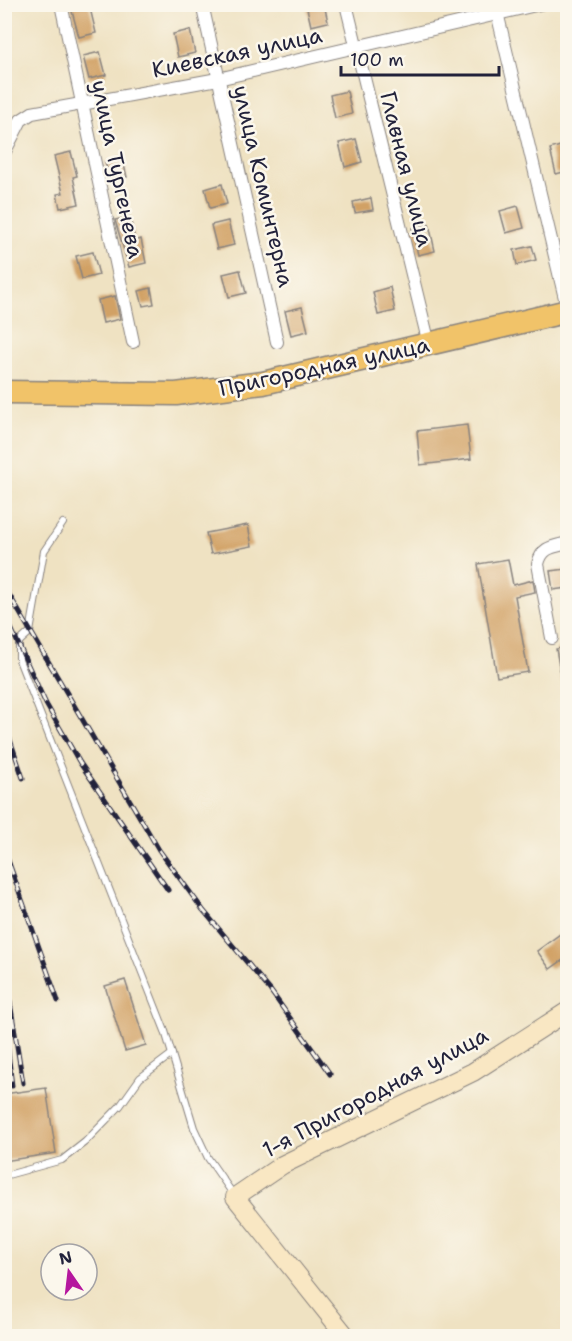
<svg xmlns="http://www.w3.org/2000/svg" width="572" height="1341" viewBox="0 0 572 1341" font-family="'Shantell Sans',sans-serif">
<rect width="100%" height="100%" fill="#fbf7ec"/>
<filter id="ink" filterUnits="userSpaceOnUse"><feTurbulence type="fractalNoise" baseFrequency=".0167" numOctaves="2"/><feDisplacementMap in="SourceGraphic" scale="12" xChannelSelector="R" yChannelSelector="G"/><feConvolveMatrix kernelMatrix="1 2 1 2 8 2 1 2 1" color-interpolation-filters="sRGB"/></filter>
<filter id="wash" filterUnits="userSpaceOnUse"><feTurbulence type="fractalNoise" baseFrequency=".008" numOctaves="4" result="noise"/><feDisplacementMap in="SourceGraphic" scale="24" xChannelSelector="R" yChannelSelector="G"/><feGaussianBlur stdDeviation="1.35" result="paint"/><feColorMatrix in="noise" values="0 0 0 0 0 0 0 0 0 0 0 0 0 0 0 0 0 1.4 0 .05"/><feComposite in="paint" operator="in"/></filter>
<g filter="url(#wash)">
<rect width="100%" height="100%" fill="#efe2c2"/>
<g id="blocks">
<g fill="#d1a165">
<path d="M70 4H89L96 33 79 37Z"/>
<path d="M306 4H324L328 22 311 26Z"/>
<path d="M190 30 195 53 178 57 173 34Z"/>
<path d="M100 52 106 75 89 79 83 56Z"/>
<path d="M347 91 352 114 335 118 330 95Z"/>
<path d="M356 139 362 162 345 167 339 143Z"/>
<path d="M567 144V171L556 174 550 149Z"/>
<path d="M71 152 77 176 73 177 79 204 60 208 57 194 63 193 54 156Z"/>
<path d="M122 157 127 177 110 181 105 162Z"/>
<path d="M222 184 227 204 210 208 205 189Z"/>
<path d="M371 198 373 210 355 213 353 202Z"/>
<path d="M518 206 524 228 506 233 500 211Z"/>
<path d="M130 217 135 241 141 239 146 263 129 267 115 220Z"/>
<path d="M228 221 234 245 217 249 211 225Z"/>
<path d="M429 224 435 251 418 255 412 228Z"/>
<path d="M532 246 536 260 517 265 514 250Z"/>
<path d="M93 252 99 275 82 279 76 256Z"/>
<path d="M240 270 246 293 229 297 223 274Z"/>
<path d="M390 287 395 311 378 315 373 292Z"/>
<path d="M151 288 154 304 143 306 139 291Z"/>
<path d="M115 296 120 319 103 323 98 300Z"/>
<path d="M302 307 308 331 291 335 285 311Z"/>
<path d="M467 425 471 459 420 465 417 431Z"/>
<path d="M248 525 252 546 211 554 206 533Z"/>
<path d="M508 559 513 585 533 580 535 592 515 596 528 672 497 677 478 564Z"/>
<path d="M567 569V588L553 590 550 571Z"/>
<path d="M567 647V687L563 688 556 649Z"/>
<path d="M567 929V957L550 969 537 951Z"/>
<path d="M125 980 146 1045 125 1051 105 986Z"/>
<path d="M46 1088 56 1153 4 1161V1094Z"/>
</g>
</g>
</g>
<g filter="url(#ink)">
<use href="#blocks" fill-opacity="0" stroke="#88827e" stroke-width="1.5"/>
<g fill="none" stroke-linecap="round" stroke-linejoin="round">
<g stroke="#88827e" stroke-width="8">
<g id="lane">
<path d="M63 523 44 551 30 632 19 642V660L165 1031 194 1128 208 1158 233 1194"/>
<path d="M4 1176 62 1160 85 1142 120 1106 140 1078 172 1054"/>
</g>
</g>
<g stroke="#88827e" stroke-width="14">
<g id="street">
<path d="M61 4 133 342"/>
<path d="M202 4 277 342"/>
<path d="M346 4 429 344"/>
<path d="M495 4 568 311"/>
<path d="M4 153 21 120 32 113 218 79 540 4"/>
<path d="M552 638 538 564C542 547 552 547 568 543"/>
</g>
</g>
<g stroke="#88827e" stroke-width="20">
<path id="secondary" d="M346 1336 235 1197 282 1165 473 1072 568 1011"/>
</g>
<g stroke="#88827e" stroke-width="25">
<path id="highway" d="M4 392 176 394 263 383 568 311"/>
</g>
<use href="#lane" stroke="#fff" stroke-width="6"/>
<use href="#street" stroke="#fff" stroke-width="12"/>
<use href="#secondary" stroke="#f9e7c3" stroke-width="18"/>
<use href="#highway" stroke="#f1c369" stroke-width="22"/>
<g stroke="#22223b" stroke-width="5">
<g id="rail">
<path d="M4 586 159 850 203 910 270 990 330 1074"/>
<path d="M4 613 46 704 80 763 168 890"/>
<path d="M4 722 23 778"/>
<path d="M4 849 58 1001"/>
<path d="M4 965 23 1083"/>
<path d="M4 1018 12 1086"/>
</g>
</g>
<use href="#rail" stroke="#fbf7ec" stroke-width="3" stroke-dasharray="9" stroke-linecap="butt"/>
</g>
</g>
<g text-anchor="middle" stroke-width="5" stroke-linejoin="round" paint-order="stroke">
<g font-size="22" fill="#22223b" stroke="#fbf7ec">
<text transform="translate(237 52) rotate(-12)" y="8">Киевская улица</text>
<text transform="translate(118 169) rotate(78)" y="8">улица Тургенева</text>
<text transform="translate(407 169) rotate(76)" y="8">Главная улица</text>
<text transform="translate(264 186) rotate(77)" y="8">улица Коминтерна</text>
<text transform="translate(324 366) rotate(-12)" y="8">Пригородная улица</text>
<text transform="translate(375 1092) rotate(-28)" y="8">1-я Пригородная улица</text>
</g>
</g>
<rect width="572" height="1341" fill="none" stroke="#fbf7ec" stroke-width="24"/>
<g transform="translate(69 1272) rotate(346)"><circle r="28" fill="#fbf7ec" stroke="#a4a2a5" stroke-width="1.5"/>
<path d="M0-4.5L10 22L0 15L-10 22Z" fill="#b5179e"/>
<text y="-9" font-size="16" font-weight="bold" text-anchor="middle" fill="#22223b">N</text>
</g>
<path d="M341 66v9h158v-9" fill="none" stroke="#22223b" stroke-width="3"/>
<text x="350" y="66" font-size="18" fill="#22223b" stroke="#fbf7ec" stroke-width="4.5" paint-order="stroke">100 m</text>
</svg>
